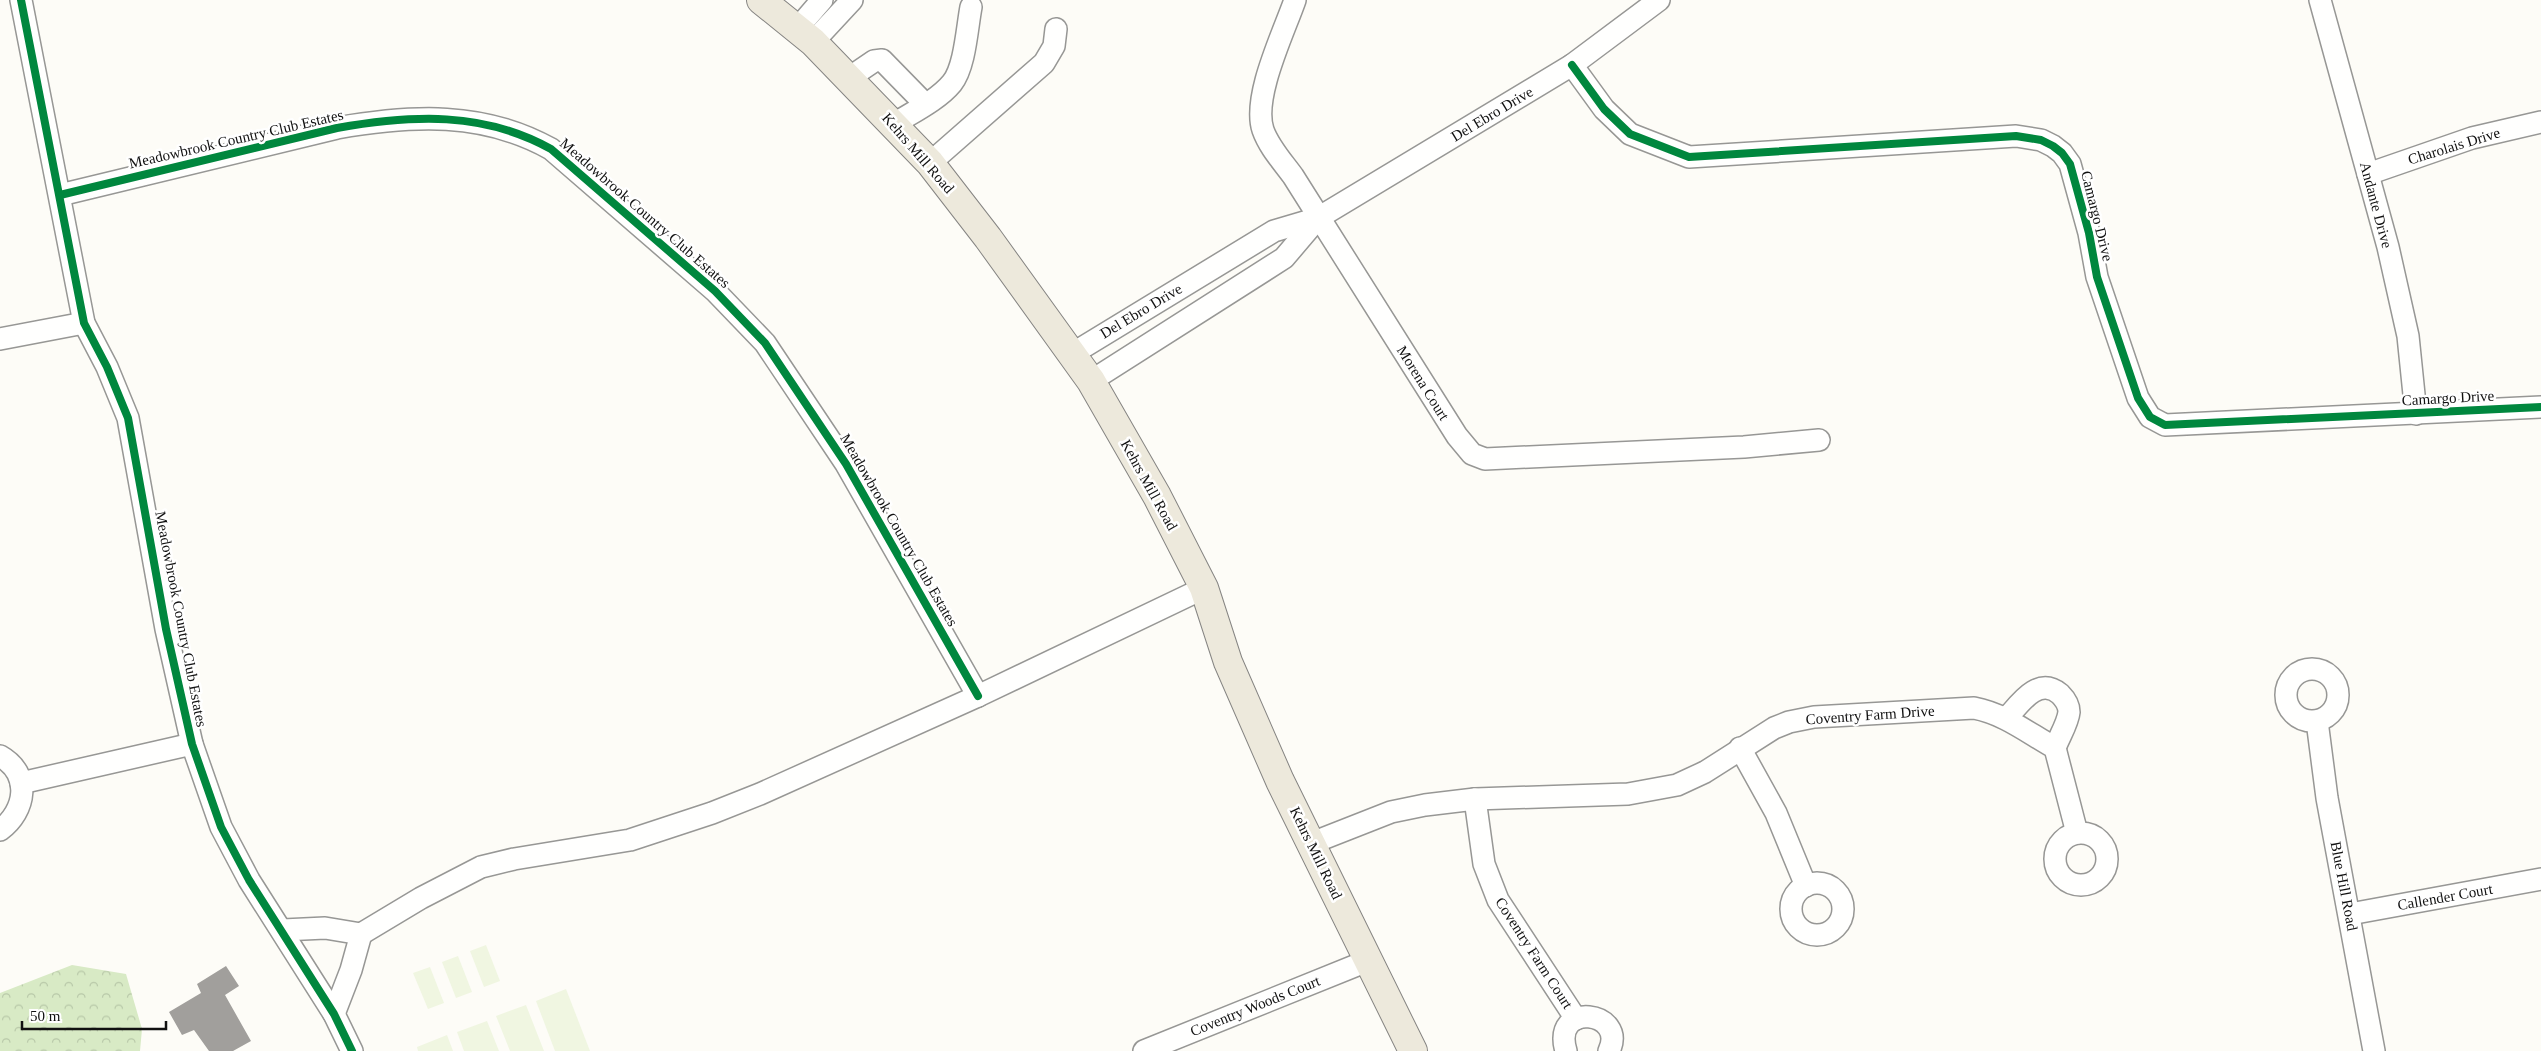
<svg xmlns="http://www.w3.org/2000/svg" width="2541" height="1051" viewBox="0 0 2541 1051" font-family="Georgia,serif">
<defs>
<pattern id="forest-crowns" width="20" height="18" patternUnits="userSpaceOnUse" patternTransform="scale(1.25)"><rect width="20" height="18" fill="#d8eac5"/><path d="M2 6a3 3 0 1 1 6 0M12 15a3 3 0 1 1 6 0" fill="none" stroke="#b8c8a8"/></pattern>
</defs>
<rect width="100%" height="100%" fill="#fdfcf7"/>
<path fill="url(#forest-crowns)" d="M72 965 126 974 142 1029 140 1051H0V993Z"/>
<g fill="#f0f6e1">
<path d="M486 945 500 981 484 987 470 951Z"/>
<path d="M458 956 472 992 456 998 442 962Z"/>
<path d="M430 967 444 1003 428 1009 413 973Z"/>
<path d="M566 989 590 1051H555L536 1001Z"/>
<path d="M526 1005 544 1051H510L496 1016Z"/>
<path d="M487 1021 499 1051H464L457 1032Z"/>
<path d="M447 1035 453 1051H418L417 1047Z"/>
</g>
<path fill="#a19f9c" d="M226 966 239 986 225 995 251 1041 233 1051H209L194 1030 182 1035 169 1012 201 993 197 984Z"/>
<g fill="none" stroke-linecap="round" stroke-linejoin="round">
<g stroke="#979795" stroke-width="24">
<g id="minor">
<path d="M21 0 84 323 107 367 128 418 166 629 192 744 221 827 249 880 334 1014 352 1051"/>
<path d="M1295 0C1284 32 1252 97 1263 130 1269 147 1282 161 1293 176L1457 436 1472 454 1485 459 1744 447 1819 440"/>
<path d="M2320 0 2388 247 2408 336 2416 414"/>
<path d="M797 29 822 0"/>
<path d="M813 42 852 0"/>
<path d="M1572 65 1604 109 1630 134 1689 157 2016 136 2041 140 2053 146 2062 153 2070 164 2089 233 2097 277 2138 398 2150 417 2165 425 2541 407"/>
<path d="M849 78 874 61 882 60 925 104"/>
<path d="M894 124C913 112 938 100 952 83 965 67 967 28 971 7"/>
<path d="M930 163 1044 63 1054 46 1056 29"/>
<path d="M2368 174 2472 138 2541 122"/>
<path d="M60 195 337 128C412 115 483 111 551 149L715 291 765 343 846 464 978 696"/>
<path d="M0 339 84 323"/>
<path d="M1072 354 1274 231 1318 218 1572 65 1659 0"/>
<path d="M1091 381 1284 258 1318 218"/>
<circle cx="2312" cy="695" r="26"/>
<path d="M2007 718C2020 703 2038 676 2060 694 2065 699 2069 705 2069 712 2068 723 2059 737 2055 748"/>
<path d="M2317 721 2327 798 2374 1051"/>
<path d="M1740 748 1776 813 1806 886"/>
<path d="M0 756C32 774 26 811 0 830"/>
<path d="M21 783 192 744"/>
<path d="M1475 799 1484 864 1498 900 1576 1019"/>
<circle cx="2081" cy="859" r="26"/>
<path d="M1312 843 1391 812 1425 805 1475 799 1628 794 1677 785 1705 772 1774 728 1789 722 1814 717 1974 708C2005 714 2028 733 2055 748L2077 833"/>
<circle cx="1817" cy="909" r="26"/>
<path d="M2350 914 2541 879"/>
<path d="M283 930 325 928 361 934 421 898 481 867 514 859 630 840 712 813 760 794 978 696 1204 588"/>
<path d="M334 1014 351 970 361 934"/>
<path d="M1144 1051 1367 961"/>
<path d="M1566 1051C1551 1000 1628 1011 1609 1051"/>
</g>
</g>
<g stroke="#858482" stroke-width="30">
<path id="major" d="M761 0 813 42 930 163 988 238 1091 381 1157 496 1204 588 1228 662 1280 781 1413 1051"/>
</g>
<use href="#minor" stroke="#fffffe" stroke-width="21"/>
<use href="#major" stroke="#ede9dc" stroke-width="28"/>
<g stroke="#fff" stroke-width="11">
<g id="cycleway">
<path d="M21 0 84 323 107 367 128 418 166 629 192 744 221 827 249 880 334 1014 352 1051"/>
<path d="M1572 65 1604 109 1630 134 1689 157 2016 136 2041 140 2053 146 2062 153 2070 164 2089 233 2097 277 2138 398 2150 417 2165 425 2541 407"/>
<path d="M60 195 337 128C412 115 483 111 551 149L715 291 765 343 846 464 978 696"/>
</g>
</g>
<use href="#cycleway" stroke="#00873e" stroke-width="8"/>
</g>
<g text-anchor="middle" stroke-width="5" stroke-linejoin="round" paint-order="stroke">
<g font-size="15" fill="#111" stroke="#fff">
<text transform="translate(1492 114) rotate(-31)" y="5">Del Ebro Drive</text>
<text transform="translate(236 139) rotate(-13)" y="5">Meadowbrook Country Club Estates</text>
<text transform="translate(2454 146) rotate(-17)" y="5">Charolais Drive</text>
<text transform="translate(918 153) rotate(49)" y="5">Kehrs Mill Road</text>
<text transform="translate(2376 205) rotate(75)" y="5">Andante Drive</text>
<text transform="translate(645 213) rotate(41)" y="5">Meadowbrook Country Club Estates</text>
<text transform="translate(2097 216) rotate(76)" y="5">Camargo Drive</text>
<text transform="translate(1141 311) rotate(-31)" y="5">Del Ebro Drive</text>
<text transform="translate(1423 383) rotate(58)" y="5">Morena Court</text>
<text transform="translate(2448 398) rotate(-3)" y="5">Camargo Drive</text>
<text transform="translate(1149 485) rotate(61)" y="5">Kehrs Mill Road</text>
<text transform="translate(899 530) rotate(60)" y="5">Meadowbrook Country Club Estates</text>
<text transform="translate(181 619) rotate(79)" y="5">Meadowbrook Country Club Estates</text>
<text transform="translate(1870 715) rotate(-4)" y="5">Coventry Farm Drive</text>
<text transform="translate(1316 853) rotate(64)" y="5">Kehrs Mill Road</text>
<text transform="translate(2344 886) rotate(79)" y="5">Blue Hill Road</text>
<text transform="translate(2445 897) rotate(-10)" y="5">Callender Court</text>
<text transform="translate(1534 953) rotate(57)" y="5">Coventry Farm Court</text>
<text transform="translate(1255 1006) rotate(-22)" y="5">Coventry Woods Court</text>
</g>
</g>
<path d="M22 1021v8h144v-8" fill="none" stroke="#111111" stroke-width="2.5"/>
<text x="30" y="1021" font-size="15" fill="#111111" stroke="#ffffff" stroke-width="4" paint-order="stroke">50 m</text>
</svg>
